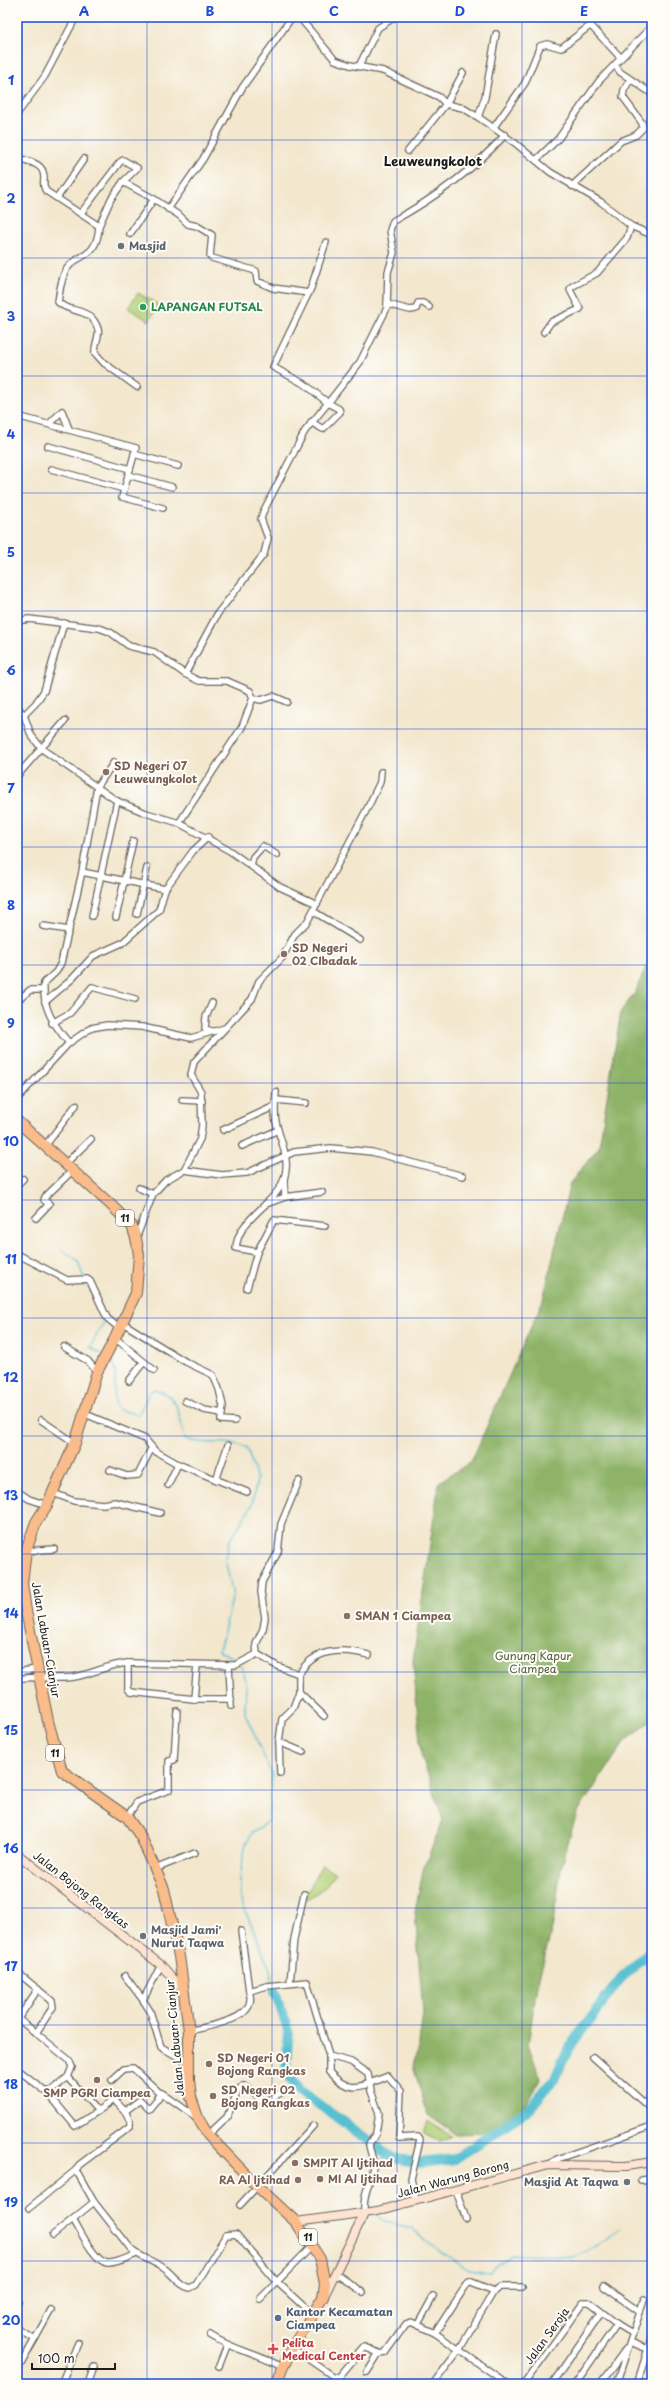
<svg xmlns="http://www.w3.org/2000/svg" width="669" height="2401" viewBox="0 0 669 2401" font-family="'Playpen Sans',sans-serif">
<rect width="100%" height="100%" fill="#fdfcf7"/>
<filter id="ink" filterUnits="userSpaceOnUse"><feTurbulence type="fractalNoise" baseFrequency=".025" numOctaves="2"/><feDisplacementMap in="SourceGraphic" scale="8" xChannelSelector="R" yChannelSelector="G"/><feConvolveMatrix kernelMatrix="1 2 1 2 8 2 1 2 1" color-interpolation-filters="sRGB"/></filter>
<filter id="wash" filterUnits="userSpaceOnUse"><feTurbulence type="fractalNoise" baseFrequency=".012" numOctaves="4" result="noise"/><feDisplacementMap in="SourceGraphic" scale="16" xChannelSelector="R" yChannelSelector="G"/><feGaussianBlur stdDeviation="0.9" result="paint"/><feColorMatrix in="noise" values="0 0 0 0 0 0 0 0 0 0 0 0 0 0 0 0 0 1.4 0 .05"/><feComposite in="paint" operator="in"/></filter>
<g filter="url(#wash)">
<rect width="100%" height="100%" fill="#f3e7ce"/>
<g fill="#b3d178" stroke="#68764a">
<path d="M138 293 159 305 149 321 128 308Z"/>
<path d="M322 1864 335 1873 325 1887 308 1899 305 1897Z"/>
<path d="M428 2121 451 2136 440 2141 424 2133Z"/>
</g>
<path fill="#8eb368" stroke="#556842" d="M652 953V1719L625 1742 609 1765 577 1813 569 1839 561 1868 552 1929 537 1985 528 2044 541 2080 518 2116 489 2133 455 2134 428 2115 413 2066 419 2044 423 2012 415 1912 423 1870 443 1820 421 1754 413 1661 439 1482 471 1462 543 1300 570 1183 599 1147 621 1011 635 993Z"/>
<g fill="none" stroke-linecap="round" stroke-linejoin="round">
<g stroke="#56c0d2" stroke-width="1.5">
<path d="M61 1249 77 1260 84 1278"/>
<path d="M85 1281 92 1292"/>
<path d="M97 1302 104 1322 90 1347 103 1355"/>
<path d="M110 1358C122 1374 109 1393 117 1409L138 1415 150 1392 154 1389C184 1398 176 1416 186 1439 205 1447 229 1438 247 1448L257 1479 252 1505 229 1542 225 1559 233 1595 219 1651 240 1661"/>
<path d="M241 1664 246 1681 245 1713 272 1775 268 1820 261 1828 252 1833 246 1843 240 1875V1898L269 1967 273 1983"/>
<path d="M371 2209C366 2196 380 2166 387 2154"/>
<path d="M374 2214 385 2222 412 2228 426 2241 468 2270 490 2273C513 2238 541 2263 574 2257 587 2254 608 2237 620 2229"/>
</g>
<path stroke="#56c0d2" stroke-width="10" d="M275 1991 289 2033 286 2061 288 2076 300 2091 393 2158 421 2163 455 2159 529 2109 555 2078 568 2049 621 1978 652 1950"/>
</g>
</g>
<g filter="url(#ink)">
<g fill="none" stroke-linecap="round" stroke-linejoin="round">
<g stroke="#67635a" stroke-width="8">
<g id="street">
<path d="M299 17 335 60 350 65 383 71 439 97 446 104 463 108 478 117 515 143 550 172 601 202 631 226 627 238 597 273 571 287 570 290 580 309 551 322 544 332"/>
<path d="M589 17 592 27 621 58"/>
<path d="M615 65 620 72 651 93"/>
<path d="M359 66 378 28 395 17"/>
<path d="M17 114 45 76 76 17"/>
<path d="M478 117 485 97 496 34"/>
<path d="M494 127 525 83 540 46 547 44 561 48 591 25"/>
<path d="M408 151 446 104 463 73"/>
<path d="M17 158C25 160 41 163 43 172 46 179 41 184 46 191L99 226 111 199 123 182 154 199 180 216 188 224 197 226 212 235 210 256 212 258 256 271 257 281 273 288 309 293"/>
<path d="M536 160 558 139 599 81 652 26"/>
<path d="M572 186 621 141 636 135 643 128 642 123 623 97 624 90 630 80"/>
<path d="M57 198 84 159"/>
<path d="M168 209 203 159 242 88 292 17"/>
<path d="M81 213 120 162 123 160 137 168 123 182"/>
<path d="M99 226C97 263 74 251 64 274 61 283 59 293 58 302 69 314 91 306 98 329 100 337 94 344 95 353L104 363 137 387"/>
<path d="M631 226 652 235"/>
<path d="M130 234 154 199"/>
<path d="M387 304 410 310 416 309 418 303H423L429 307"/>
<path d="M17 416 136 448 122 497 163 508"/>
<path d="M311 422 323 429 340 412 339 409 328 403 360 362 387 308 388 272 394 253 390 230 393 221C435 198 473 170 505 135"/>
<path d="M49 424 62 411 69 429"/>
<path d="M48 446 130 469"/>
<path d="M134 454 178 466"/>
<path d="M51 469 124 489"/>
<path d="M128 475 172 487"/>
<path d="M17 621 29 619 99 628 110 632 129 646 154 652 185 674 199 681H227L250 691 253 698 242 727 179 823 230 851 280 887 317 904"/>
<path d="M185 674 218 613 264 554 268 538 261 519 263 512 305 431 328 403 306 385 273 367 311 288 326 242"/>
<path d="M253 698 261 700 273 696 287 702"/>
<path d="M17 707 24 715 31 735 42 749 117 801 146 813 179 823"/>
<path d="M24 715 35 704 44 691 64 623"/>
<path d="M17 776 65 721"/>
<path d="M251 865 253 857 263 846 277 855"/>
<path d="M82 872 165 889"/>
<path d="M313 911 360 940"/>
<path d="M137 914 147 868"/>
<path d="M92 916 117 801"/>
<path d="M116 917 133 841"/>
<path d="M43 926 69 930"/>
<path d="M17 996 22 997 30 990H43"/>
<path d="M45 1002 72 979 93 956 122 943 159 910 165 889 193 851 208 837"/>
<path d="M212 1003 206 1017 205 1029 212 1031"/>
<path d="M52 1023 70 1013 92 987 135 999"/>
<path d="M69 1043C54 1025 42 1008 44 983L56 972 61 963 82 872 97 787 114 762"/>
<path d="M17 1099 69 1043 91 1028 107 1025 142 1027 191 1038 225 1028"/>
<path d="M182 1100 202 1101"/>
<path d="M276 1100 306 1103"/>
<path d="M223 1130 275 1106"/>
<path d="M45 1146 76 1105"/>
<path d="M242 1146 278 1130"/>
<path d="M65 1164 91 1139"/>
<path d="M184 1170 200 1139 202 1125 201 1092 191 1075 194 1062 252 999 259 981 282 958 295 934 307 922 369 805 380 782 381 772"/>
<path d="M284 1180 285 1197"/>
<path d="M17 1185 23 1179"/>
<path d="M139 1188 153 1194"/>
<path d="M266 1204 285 1197 322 1192"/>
<path d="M36 1218 49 1204 44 1200 45 1197 72 1171"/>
<path d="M137 1236 153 1194 166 1180 184 1170 222 1175 247 1173 294 1152 331 1148 372 1152 463 1176"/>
<path d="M257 1252 236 1248C238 1218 275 1205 284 1179 291 1159 280 1141 276 1122 274 1112 275 1102 276 1092"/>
<path d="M17 1254 67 1280 87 1279 90 1281 107 1318 120 1329"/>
<path d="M247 1288 257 1252 274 1220 325 1226"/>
<path d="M123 1323 186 1362 213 1375 219 1389 223 1406 221 1420 235 1421"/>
<path d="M115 1338 154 1370"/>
<path d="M64 1347 88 1361 97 1372"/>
<path d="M129 1381 143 1363"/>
<path d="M185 1401 204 1410 222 1413"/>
<path d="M83 1413 145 1439 155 1451 178 1464 247 1492"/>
<path d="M41 1420 75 1443"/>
<path d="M110 1470 127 1476 138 1475 152 1447"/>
<path d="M216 1480 228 1445"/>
<path d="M168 1485 178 1464"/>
<path d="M17 1491 29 1499 47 1505"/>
<path d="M53 1493 74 1501 103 1504 115 1502 160 1513"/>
<path d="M26 1551 54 1549"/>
<path d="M257 1654 256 1644 263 1629 265 1618 261 1592 262 1582 278 1552 281 1524 299 1481"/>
<path d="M128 1663V1689L131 1692 194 1699H231"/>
<path d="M229 1666 231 1706"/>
<path d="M17 1672 37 1669"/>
<path d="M17 1679C36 1675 55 1680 74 1677 93 1674 109 1664 128 1663L236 1665 257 1654 277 1666 299 1674C314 1648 343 1648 369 1655"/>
<path d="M299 1692 324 1716"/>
<path d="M194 1699 197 1665"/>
<path d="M279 1742 303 1752"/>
<path d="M280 1773 279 1742 282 1719 293 1708 299 1692V1674"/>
<path d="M127 1817 137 1802 169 1790V1761L174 1760 177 1711"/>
<path d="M155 1869 195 1853"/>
<path d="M241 1931 249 1991"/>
<path d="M17 1939V1946"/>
<path d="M161 1965 143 2000 150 2011 161 2047 189 2063"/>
<path d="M17 1972 52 2001 53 2007 36 2033 69 2060 72 2067 68 2077 98 2111 114 2100 125 2111 140 2100 149 2109 162 2093 196 2117"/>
<path d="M125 1976 143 2000"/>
<path d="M290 1983 294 1939 304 1894"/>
<path d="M189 2031C210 2025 259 2021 249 1991L267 1986 307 1982 329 2056 351 2062 368 2074 371 2091 379 2113 376 2133 369 2145C370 2153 374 2158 373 2167 370 2186 363 2191 364 2214"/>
<path d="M36 2033 18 2019 38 1989"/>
<path d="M329 2056V2072C351 2096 361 2086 388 2076L401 2091 399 2138 418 2137 420 2140 411 2179 416 2200"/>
<path d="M593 2057 652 2110"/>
<path d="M17 2069 48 2093 68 2077"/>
<path d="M112 2080 124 2069 133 2068 161 2094"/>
<path d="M48 2093 75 2126 98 2111"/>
<path d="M125 2111 130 2121V2127L79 2165 76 2170 94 2202 131 2249C141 2258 154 2261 165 2269 173 2275 180 2286 190 2288L196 2285 226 2235 236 2234 276 2281 313 2315"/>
<path d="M208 2135 227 2117 238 2091 242 2086H247L263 2103 282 2092"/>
<path d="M548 2165 557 2159 652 2126"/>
<path d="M641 2180 652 2179"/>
<path d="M456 2190 466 2219"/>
<path d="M240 2205 313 2126"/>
<path d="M29 2208 76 2170"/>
<path d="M73 2219C80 2230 94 2261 107 2263 116 2264 128 2257 137 2254"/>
<path d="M53 2235 94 2202"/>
<path d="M336 2274 363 2292"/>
<path d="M603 2286 640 2312"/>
<path d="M494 2291 500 2287H522"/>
<path d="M260 2299 312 2246"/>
<path d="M17 2303 18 2302"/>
<path d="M418 2324 433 2297"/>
<path d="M17 2329 35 2339 17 2371"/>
<path d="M210 2335C233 2350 259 2354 282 2367"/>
<path d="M35 2339 51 2310"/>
<path d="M630 2342 648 2349"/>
<path d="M292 2348 333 2376 339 2377 364 2347 381 2354 385 2353 406 2324 411 2322 435 2333 508 2384"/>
<path d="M219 2366 227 2346"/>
<path d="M367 2372 379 2353"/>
<path d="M61 2384 78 2343"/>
<path d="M88 2384 94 2367"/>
<path d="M433 2384 459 2350 494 2291 469 2281 435 2333"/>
<path d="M524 2384 583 2303H590L617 2324 632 2333"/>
<path d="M552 2384 601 2313"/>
<path d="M575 2384 617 2324"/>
<path d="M600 2384 626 2349"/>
<path d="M616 2384 644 2300"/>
<path d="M637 2384 652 2336"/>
</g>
</g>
<g stroke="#67635a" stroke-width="10">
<g id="secondary">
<path d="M17 1854 161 1965 184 1991"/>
<path d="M296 2222 377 2211 548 2165 626 2166 652 2162"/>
<path d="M325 2294 364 2214"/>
</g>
</g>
<g stroke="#67635a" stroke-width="12">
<path id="highway" d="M17 1121 110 1204 132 1226 136 1238 139 1255 136 1293 115 1338 97 1372 75 1443 47 1505 36 1522 26 1551 22 1583 26 1611 48 1721 62 1771 127 1817 141 1837 164 1889 179 1956 189 2031V2080L191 2097 198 2118 208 2135 257 2186 296 2222 320 2259 325 2284 323 2297 292 2348 275 2384"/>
</g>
<use href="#street" stroke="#fff" stroke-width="5.5"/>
<use href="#secondary" stroke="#fde4d0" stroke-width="8"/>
<use href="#highway" stroke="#f9bc8a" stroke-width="10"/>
</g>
</g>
<path fill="none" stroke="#1d4ed8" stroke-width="1" stroke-opacity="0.55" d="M147 17V2384M272 17V2384M397 17V2384M522 17V2384M17 140H652M17 258H652M17 376H652M17 493H652M17 611H652M17 729H652M17 847H652M17 965H652M17 1083H652M17 1200H652M17 1318H652M17 1436H652M17 1554H652M17 1672H652M17 1790H652M17 1908H652M17 2025H652M17 2143H652M17 2261H652"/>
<g fill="#6b7280" stroke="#fdfcf7" stroke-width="1.5">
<circle cx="121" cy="246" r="4"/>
<circle cx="143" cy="1936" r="4"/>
<circle cx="627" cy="2182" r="4"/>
</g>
<circle fill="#2e9e5b" stroke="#fdfcf7" stroke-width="1.5" cx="143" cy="307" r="4"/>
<g fill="#8d6e63" stroke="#fdfcf7" stroke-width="1.5">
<circle cx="106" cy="772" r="4"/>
<circle cx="284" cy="954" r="4"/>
<circle cx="347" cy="1616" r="4"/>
<circle cx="209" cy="2064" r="4"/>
<circle cx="97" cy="2080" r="4"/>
<circle cx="213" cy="2096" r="4"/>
<circle cx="295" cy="2163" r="4"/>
<circle cx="320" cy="2179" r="4"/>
<circle cx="298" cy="2180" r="4"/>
</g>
<circle fill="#5c6f8a" stroke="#fdfcf7" stroke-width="1.5" cx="278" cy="2318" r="4"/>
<path fill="#e0444e" stroke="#fdfcf7" stroke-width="1.5" d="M271 2343h4v4h4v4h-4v4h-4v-4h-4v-4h4z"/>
<g text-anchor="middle" stroke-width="4" stroke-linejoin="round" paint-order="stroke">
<g fill="#fdfcf7" stroke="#605f5e" stroke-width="1">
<rect x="116" y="1210" width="18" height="16" rx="3"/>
<rect x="46" y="1745" width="18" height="16" rx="3"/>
<rect x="299" y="2229" width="18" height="16" rx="3"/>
</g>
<g font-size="10" font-weight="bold" fill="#1c1c1c">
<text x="125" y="1222">11</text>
<text x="55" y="1757">11</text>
<text x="308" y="2241">11</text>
</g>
<g font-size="11" font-weight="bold" fill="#5b616d" stroke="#fdfcf7" text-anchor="start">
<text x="129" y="250">Masjid</text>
<text x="151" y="1934">Masjid Jami'<tspan x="151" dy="13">Nurut Taqwa</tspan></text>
<text x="619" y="2186" text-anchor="end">Masjid At Taqwa</text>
</g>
<g font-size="11" font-weight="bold" fill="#27864d" stroke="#fdfcf7" text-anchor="start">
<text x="151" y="311">LAPANGAN FUTSAL</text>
</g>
<g font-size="11" font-weight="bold" fill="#785e54" stroke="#fdfcf7" text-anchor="start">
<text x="114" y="770">SD Negeri 07<tspan x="114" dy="13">Leuweungkolot</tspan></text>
<text x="292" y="952">SD Negeri<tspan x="292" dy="13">02 CIbadak</tspan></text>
<text x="355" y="1620">SMAN 1 Ciampea</text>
<text x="217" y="2062">SD Negeri 01<tspan x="217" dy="13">Bojong Rangkas</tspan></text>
<text x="221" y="2094">SD Negeri 02<tspan x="221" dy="13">Bojong Rangkas</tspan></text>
<text x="97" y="2097" text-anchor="middle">SMP PGRI Ciampea</text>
<text x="303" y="2167">SMPIT Al Ijtihad</text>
<text x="328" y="2183">MI Al Ijtihad</text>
<text x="290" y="2184" text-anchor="end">RA Al Ijtihad</text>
</g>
<g font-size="11" fill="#1c1c1c" stroke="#fdfcf7">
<text transform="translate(46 1640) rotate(80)" y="4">Jalan Labuan-Cianjur</text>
<text transform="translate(81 1890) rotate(38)" y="4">Jalan Bojong Rangkas</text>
<text transform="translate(175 2038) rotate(-95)" y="4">Jalan Labuan-Cianjur</text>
<text transform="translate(453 2179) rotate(-15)" y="4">Jalan Warung Borong</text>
<text transform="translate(547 2336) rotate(-54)" y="4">Jalan Seroja</text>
</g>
<g font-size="11" fill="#515b3c" stroke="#fdfcf7">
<text x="533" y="1660">Gunung Kapur<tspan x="533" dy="13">Ciampea</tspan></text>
</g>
<g font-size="11" font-weight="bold" fill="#4e5e75" stroke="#fdfcf7" text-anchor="start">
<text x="286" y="2316">Kantor Kecamatan<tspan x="286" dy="13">Ciampea</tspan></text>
</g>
<g font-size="11" font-weight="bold" fill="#be3a42" stroke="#fdfcf7" text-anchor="start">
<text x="282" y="2347">Pelita<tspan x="282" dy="13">Medical Center</tspan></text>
</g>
<g font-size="13" font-weight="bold" fill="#1c1c1c" stroke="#fdfcf7">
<text x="433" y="166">Leuweungkolot</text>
</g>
</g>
<rect width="669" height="2401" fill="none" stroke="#fdfcf7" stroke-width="44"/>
<path d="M32 2363v6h83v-6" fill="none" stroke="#1c1c1c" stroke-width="2"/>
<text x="38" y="2363" font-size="12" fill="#1c1c1c" stroke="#fdfcf7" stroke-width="3" paint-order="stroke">100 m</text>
<rect x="22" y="22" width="625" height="2357" fill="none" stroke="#1d4ed8" stroke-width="1.5"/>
<g font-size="13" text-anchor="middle" font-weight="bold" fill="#1d4ed8">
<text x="84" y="16">A</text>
<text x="210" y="16">B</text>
<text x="334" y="16">C</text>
<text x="460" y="16">D</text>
<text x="584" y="16">E</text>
<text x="11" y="85">1</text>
<text x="11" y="203">2</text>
<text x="11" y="321">3</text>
<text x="11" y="439">4</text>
<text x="11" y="557">5</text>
<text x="11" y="675">6</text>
<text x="11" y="793">7</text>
<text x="11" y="910">8</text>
<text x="11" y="1028">9</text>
<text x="11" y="1146">10</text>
<text x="11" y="1264">11</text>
<text x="11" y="1382">12</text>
<text x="11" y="1500">13</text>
<text x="11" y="1618">14</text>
<text x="11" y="1735">15</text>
<text x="11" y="1853">16</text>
<text x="11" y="1971">17</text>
<text x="11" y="2089">18</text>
<text x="11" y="2207">19</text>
<text x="11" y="2325">20</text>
</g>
</svg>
